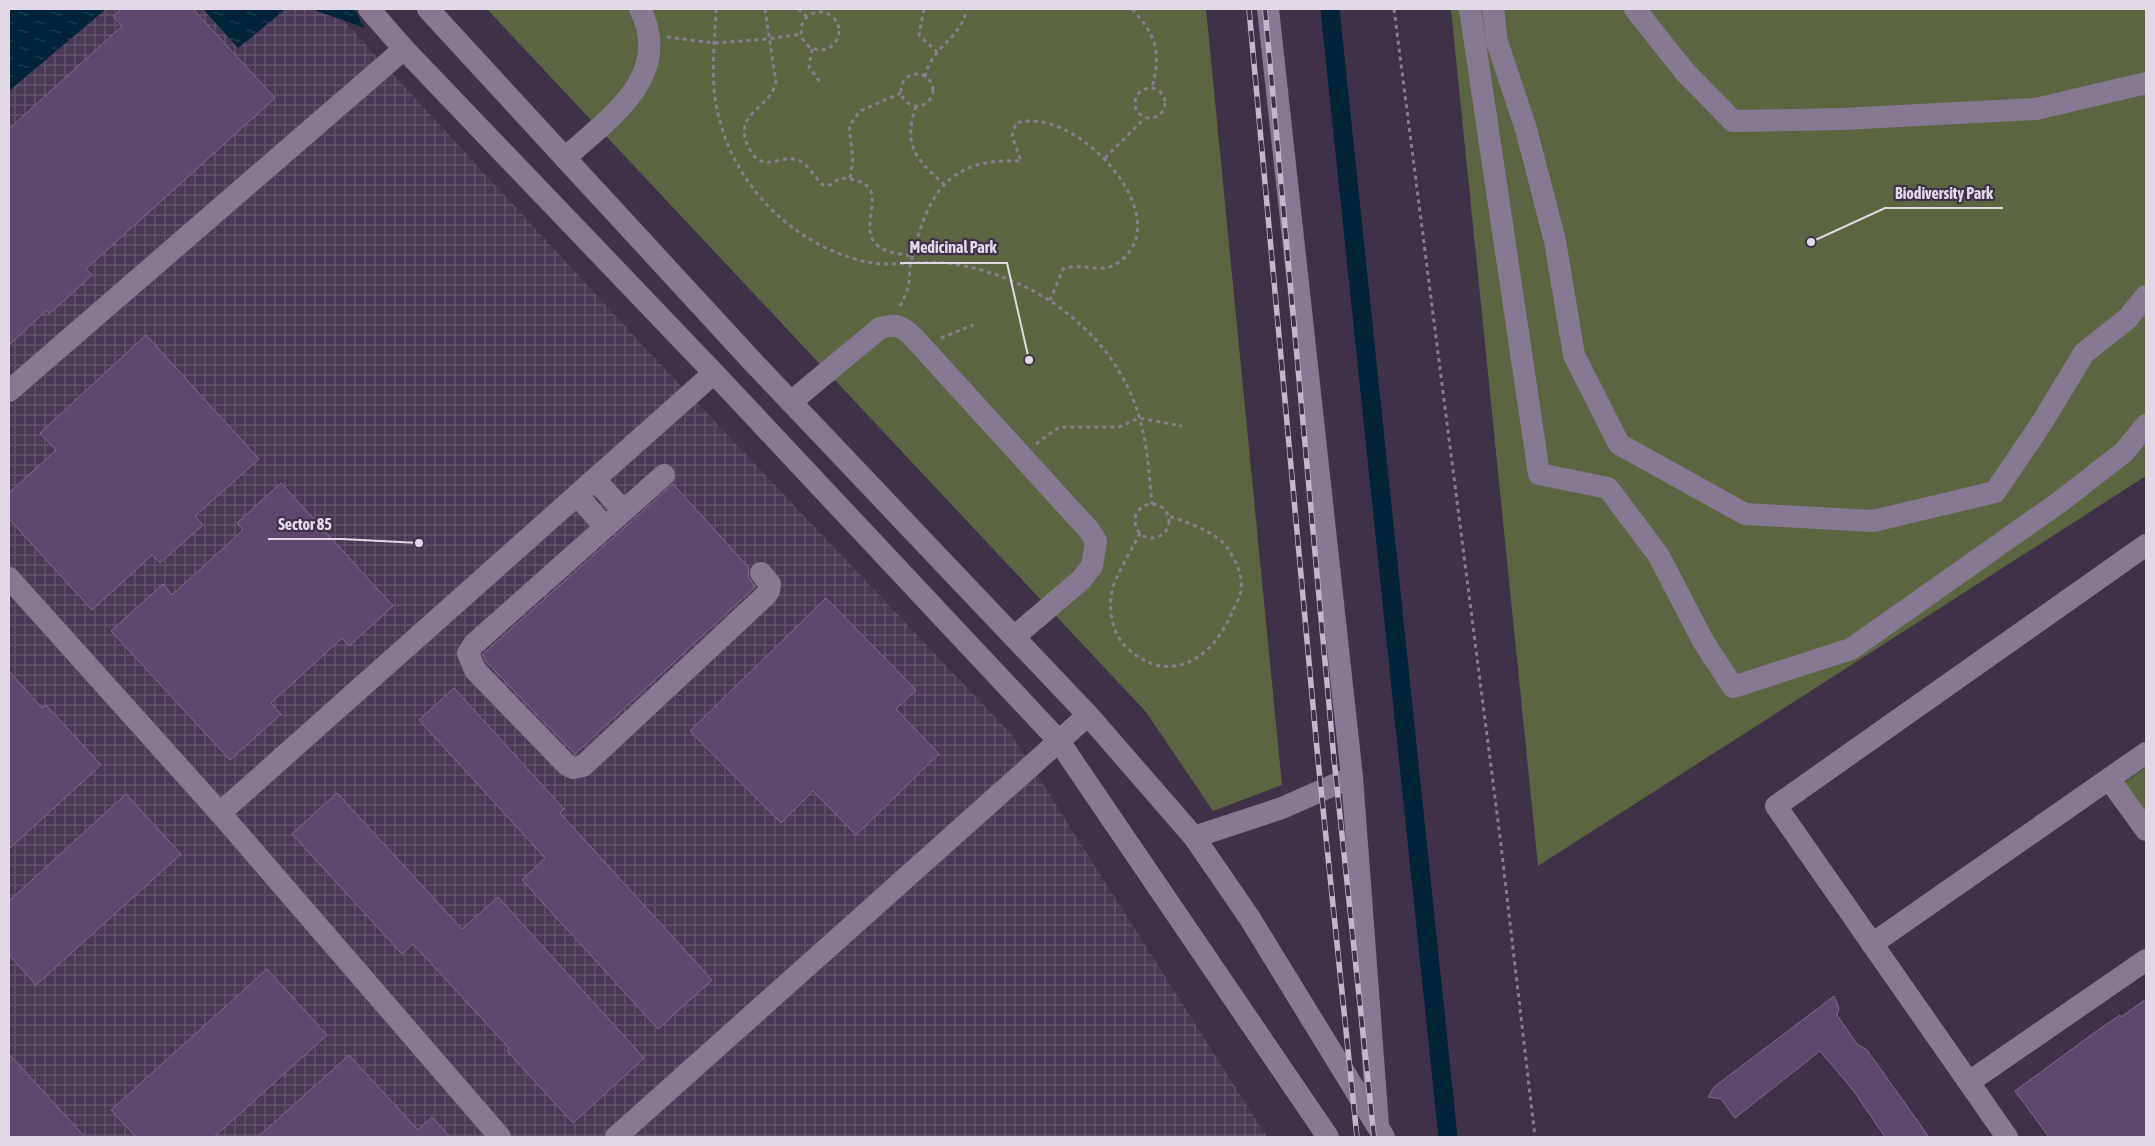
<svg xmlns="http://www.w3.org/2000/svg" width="2155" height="1146" viewBox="0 0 2155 1146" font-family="'Asap Condensed',sans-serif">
<defs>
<pattern id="industrial-grid" width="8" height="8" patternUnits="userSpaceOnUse" patternTransform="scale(1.25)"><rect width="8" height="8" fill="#4b3a56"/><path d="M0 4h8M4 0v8" fill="none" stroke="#65566e"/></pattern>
<pattern id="water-ripples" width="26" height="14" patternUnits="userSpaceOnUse" patternTransform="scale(1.25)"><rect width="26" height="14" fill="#012438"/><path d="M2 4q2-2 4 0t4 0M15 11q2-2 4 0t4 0" fill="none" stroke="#264355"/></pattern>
</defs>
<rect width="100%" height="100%" fill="#3f3148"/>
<path fill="url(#industrial-grid)" d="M9 9H333L648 351 1011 734 1267 1137H9Z"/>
<g fill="#5b6541">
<path d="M487 9H1206L1282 785 1213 811 1146 712Z"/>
<path d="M1451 9H2146V476L1538 866Z"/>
<path d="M2146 767V818L2122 784Z"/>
</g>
<g fill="url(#water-ripples)">
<path d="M9 9H106L9 91Z"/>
<path d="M203 9H286L238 48Z"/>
<path d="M311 9H354L365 28Z"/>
</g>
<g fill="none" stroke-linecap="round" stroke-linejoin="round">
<path stroke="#012438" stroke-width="19" d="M1330 9 1448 1137"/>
</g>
<g fill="#5f486e" stroke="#7e6e88">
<path d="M122 9H193L275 98 86 269 92 275 49 314 47 310 9 345V129L122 26 113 16Z"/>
<path d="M146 335 259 459 195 516 203 525 160 563 152 555 92 610 9 519V493L56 450 40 433Z"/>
<path d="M281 483 393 606 349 646 342 638 271 703 281 714 230 760 111 631 163 584 172 595 243 530 237 523Z"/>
<path d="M673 484 749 568 748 576 755 587 575 754 508 685 485 660 483 654Z"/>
<path d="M826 598 916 690 896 709 939 754 856 835 813 791 781 823 690 731Z"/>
<path d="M9 671 42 708 46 705 101 765 9 849Z"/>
<path d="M454 688 564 809 560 813 712 980 658 1029 522 880 545 858 419 720Z"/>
<path d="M337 793 462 929 498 897 644 1058 573 1123 507 1051 509 1048 413 944 402 954 292 834Z"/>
<path d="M126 794 181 854 36 985 9 955V901Z"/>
<path d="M267 969 327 1035 214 1137H136L111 1110Z"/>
<path d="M1834 996 1839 1008 1837 1015 1857 1044 1867 1050 1929 1137H1885L1853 1090 1820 1051 1735 1118 1721 1099 1708 1097 1714 1087Z"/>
<path d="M2146 999V1137H2049L2015 1091 2098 1030 2120 1015 2121 1017Z"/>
<path d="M9 1054 85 1137H9Z"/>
<path d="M349 1055 418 1130 432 1117 450 1137H258Z"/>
</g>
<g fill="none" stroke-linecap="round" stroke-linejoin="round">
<g stroke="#887c8f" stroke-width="3" stroke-dasharray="4 4" stroke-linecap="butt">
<path d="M716 9C715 35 712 63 714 88 721 171 783 241 862 261 890 268 918 260 946 263 1028 273 1108 327 1136 407 1147 437 1149 472 1152 504"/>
<path d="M765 9 776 82C770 111 729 113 750 150 763 174 780 154 798 160 808 164 815 178 823 185H830L840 178C899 181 855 222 876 244 885 253 900 254 912 256"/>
<path d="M798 9 807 17"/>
<path d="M924 9 919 35 937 52"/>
<path d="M1132 9C1157 36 1161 52 1152 88"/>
<path d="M1394 9 1500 837 1535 1137"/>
<circle cx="820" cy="31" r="19"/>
<path d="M667 37 715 43 768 39 801 34"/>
<path d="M812 49 809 67 822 85"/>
<circle cx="917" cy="90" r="16"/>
<path d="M925 77C931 46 959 42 967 9"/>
<circle cx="1150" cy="103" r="15"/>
<path d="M916 106C903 145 915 159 944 184"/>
<path d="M1105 158 1145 118"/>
<path d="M850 178 853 160 849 126 860 111 901 93"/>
<path d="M900 306C904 299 908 290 909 281 910 275 909 268 911 262 927 197 945 157 1021 161L1012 136 1016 123C1078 104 1183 222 1116 264 1100 274 1080 262 1063 269L1050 300"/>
<path d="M941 338 973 325"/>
<path d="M1036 444 1059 427H1119L1139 418 1182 426"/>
<circle cx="1152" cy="521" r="17"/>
<path d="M1140 533C1133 548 1115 576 1112 591 1108 610 1112 634 1127 648 1169 687 1213 659 1232 612 1235 606 1240 598 1241 591 1244 575 1232 550 1220 540 1205 528 1186 522 1169 516"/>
</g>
<g stroke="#887993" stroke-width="22">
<path d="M369 9 404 49 714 373 1058 740 1328 1137"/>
<path d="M428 9 753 362 1088 715 1194 837 1249 917 1384 1137"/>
<path d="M1470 9 1539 474 1608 488 1659 556 1703 641 1733 687 1851 649 2061 501 2124 452 2146 425"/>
<path d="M1493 9 1497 42 1526 129 1555 241 1574 355 1619 444 1745 514 1873 521 1995 492 2041 424 2084 353 2127 319 2146 296"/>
<path d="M1635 9 1685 72 1733 121 1842 119 2036 109 2146 83"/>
<path d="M565 158C609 118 674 76 640 9"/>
<path d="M9 391 404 49"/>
<path d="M791 402 880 328C897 323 902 326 914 338L1089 530 1096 541 1092 566 1081 580 1014 637"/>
<path d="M664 475 474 644 468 653 475 670 567 765 573 768 583 766 765 596 769 591 770 584 761 573"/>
<path d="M595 479 623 511"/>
<path d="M577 495 605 527"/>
<path d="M9 578 220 813 500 1137"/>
<path d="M1352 777 1378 1125"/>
<path d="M2109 779 2146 830"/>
<path d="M220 813 714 373"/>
<path d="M1194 837 1282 808 1352 777 1268 9"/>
<path d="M1872 944 2146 753"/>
<path d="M1969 1082 2146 960"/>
<path d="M616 1137 1088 715"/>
<path d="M2007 1137 1776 806 2146 545"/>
</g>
<g stroke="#c2b8c8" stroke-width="5.5">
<g id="rail">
<path d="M1249 9 1318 760 1357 1137"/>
<path d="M1265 9 1334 759 1374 1137"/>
</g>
</g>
<use href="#rail" stroke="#3f3148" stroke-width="4" stroke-dasharray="11" stroke-linecap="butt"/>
</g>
<path fill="none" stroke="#e2d9e7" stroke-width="2" d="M1811 242L1885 208H2003M1029 360L1007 263H900M419 543L342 539H268"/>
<g fill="#e2d9e7" stroke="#3f3148" stroke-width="2">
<circle cx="1811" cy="242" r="5"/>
<circle cx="1029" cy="360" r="5"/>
<circle cx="419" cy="543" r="5"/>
</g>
<g font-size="16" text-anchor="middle" font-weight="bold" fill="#e2d9e7" stroke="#3f3148" stroke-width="4.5" stroke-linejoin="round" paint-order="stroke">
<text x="1944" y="199">Biodiversity Park</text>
<text x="953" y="253">Medicinal Park</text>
<text x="305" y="530">Sector 85</text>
</g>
<rect width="2155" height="1146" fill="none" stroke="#e2d9e7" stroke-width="20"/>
</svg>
